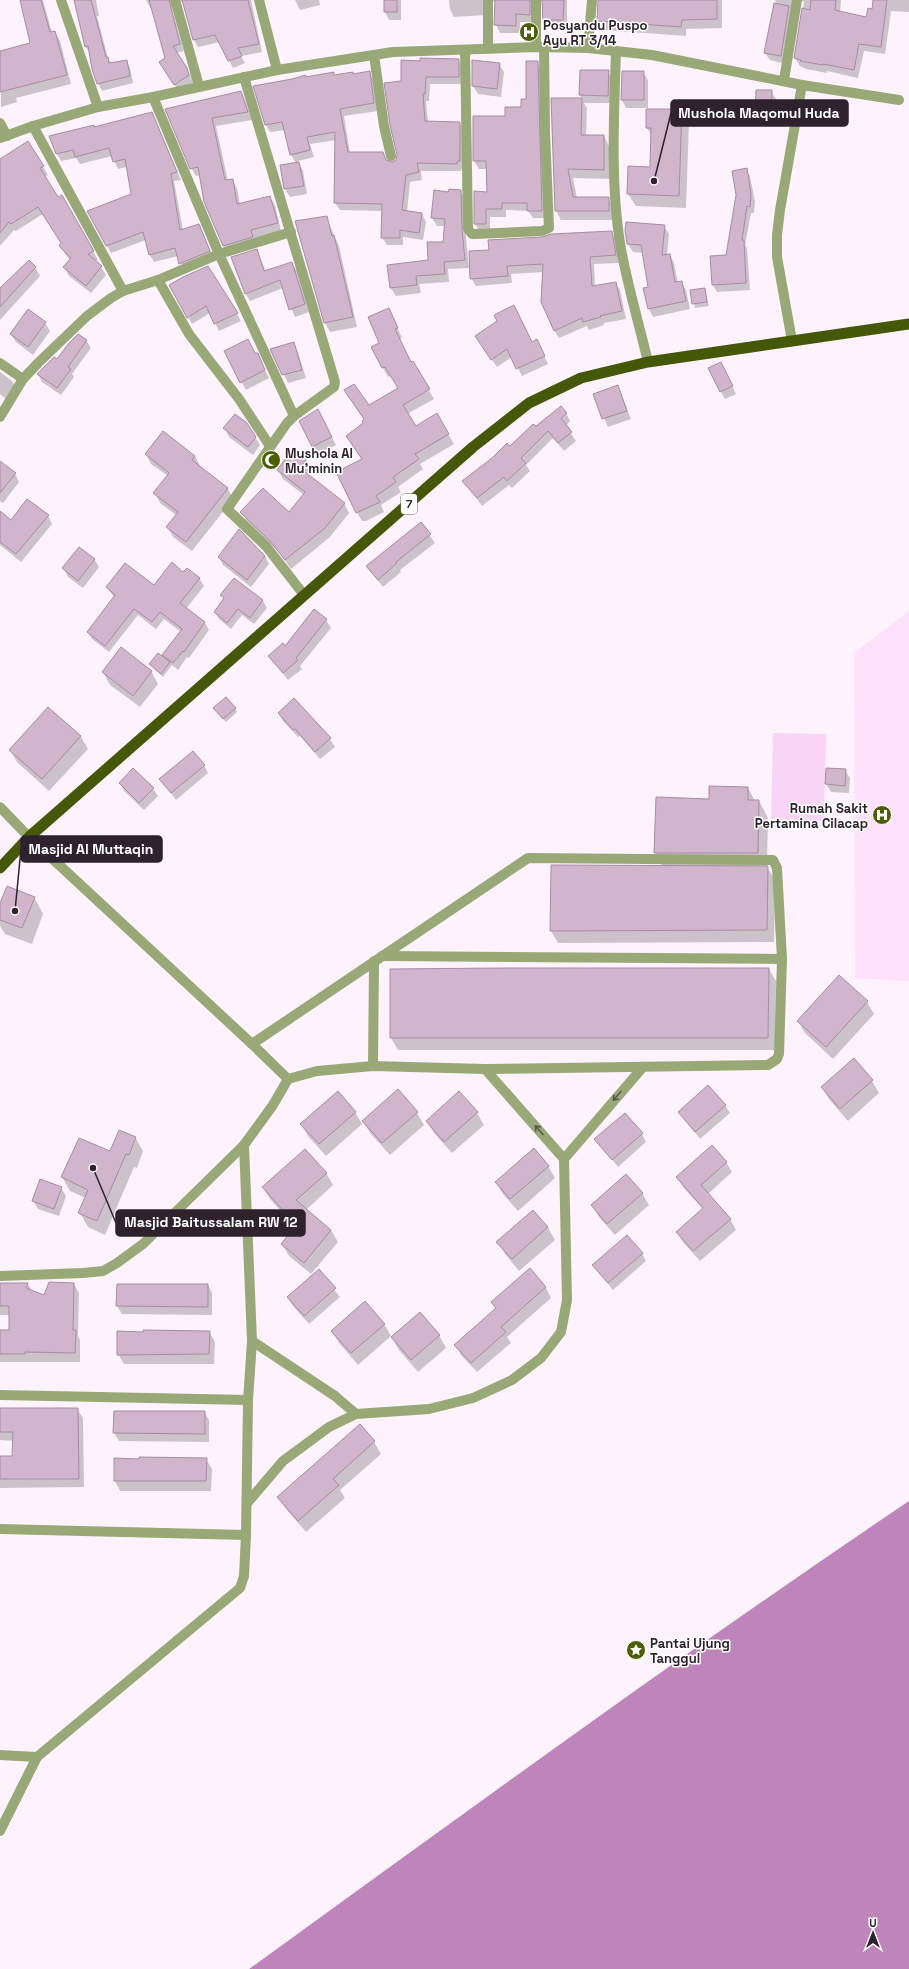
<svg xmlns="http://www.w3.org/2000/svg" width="909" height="1969" viewBox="0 0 909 1969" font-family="'Space Grotesk',sans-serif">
<rect width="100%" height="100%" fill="#fef3fd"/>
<path fill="#fee2fb" d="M909 611V981H901L855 978 854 653Z"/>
<path fill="#f9d5f5" d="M773 733 826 734 824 821 771 820Z"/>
<path fill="#be85ba" d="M909 1501V1969H249C467 1811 685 1652 909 1501Z"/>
<g fill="#0003">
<path d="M21 0H43L52 33 55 32 60 41 71 84 16 98 17 102 1 107 0 49 2 52 32 44Z"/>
<path d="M76 0H96L99 16H97L108 58 111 63 126 61 130 68 133 83 102 91 98 83 90 54 86 47Z"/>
<path d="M146 0H251L262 52 241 56 245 63 233 68 220 42 198 47 194 40 183 2 177 1 174 3 172 9 184 51 176 53 191 76 193 83 179 92 165 69 166 59 153 8 151 9Z"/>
<path d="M295 0H319L320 5 300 10Z"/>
<path d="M385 0H425H401V20H389L385 12Z"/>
<path d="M449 0H567V28L549 27 544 19V2L541 1 534 5V22H520V33H500L496 25 495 2 493 1 486 5V15L454 17 450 9Z"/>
<path d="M594 0H722V28L686 29V36L603 30 598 21 599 0Z"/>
<path d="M773 0H841L840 13 867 18 873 10 874 0H909V12L891 11 885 54 864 51 858 78 827 71V73L806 69 800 66 795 58 804 2 803 1 797 4 786 64 770 60 765 53 776 1Z"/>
<path d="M458 60 462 67 463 84H430L429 101H426L428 122H459L463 130 464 169H461V171H421L422 180 410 182 407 212 422 214 426 222 423 240 403 237V245H387L382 237V211L340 210 335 203 336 140 310 144 314 157 298 161 303 171 307 194 290 197 285 189 281 166 296 163 291 155 285 130 270 132 266 125 255 87 293 80 306 76 307 78 333 73 335 76 353 75 369 72 373 79 378 111 344 116 350 153H383L388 162 393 163 398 159 402 82 421 62Z"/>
<path d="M537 62 542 70 546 218H533L528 211 506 210V217H490V232H480L475 224V192L488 193 487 169H479L474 161V117H506L522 108 527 100Z"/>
<path d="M499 64 504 72 501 97 478 94 473 86Z"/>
<path d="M581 71 608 72 613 80 612 103H584L587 108 586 136H604L609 146V179L573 178 577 198H608L614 208V220H561L556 210 552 99H582L580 95Z"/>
<path d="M643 72 648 80V110H682L689 122 686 208 636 206 628 194 651 168 652 136 647 128V108H626L622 100Z"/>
<path d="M757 91H771L776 99 775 123H761L756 115Z"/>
<path d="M241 92 245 100 252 120 216 126 228 181 232 180 237 188 240 204 270 197 275 205 281 231 255 238 257 245 228 254 224 246 201 175 196 176 191 168 166 110Z"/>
<path d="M152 113 181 180 174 181 183 230 199 225 214 258 185 271 178 256 154 262 150 255 146 240 111 253 88 211 132 194 127 167 118 169 112 156 80 164 76 158 61 161 57 154 94 128Z"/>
<path d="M28 142 48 175 44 177 58 198 61 196 98 260 95 261 101 267 106 275 91 293 69 276 64 267 70 260 65 254 60 246 62 244 43 214 16 231 14 230 0 246V160Z"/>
<path d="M746 169 750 176 755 202 754 213H751L745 245 747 248 750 290 717 292 713 285 727 256Z"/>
<path d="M460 191 465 199 466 238 469 268 490 251 542 238 611 232 616 240 619 263 594 264 595 287 615 283 620 290 626 319 604 323V325L589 330 587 326 559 338 554 330 543 272 511 274 512 283 476 286 471 278 470 268 448 269 449 282 419 284 421 293 396 296 391 288 430 261 444 242 446 226H437L432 218 449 193Z"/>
<path d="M326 217 339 246 357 327 330 332 325 323Z"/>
<path d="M664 226 669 234 667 256 670 255 674 263 678 283 681 282 686 290 690 309 653 317 649 309V288L643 253 633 252 628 244Z"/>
<path d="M257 250 266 272 292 263 297 271 309 312 295 317 283 288 250 301 245 293Z"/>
<path d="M35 267 40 276 0 320V289Z"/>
<path d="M170 286 237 314 241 321 219 331 210 313 192 324Z"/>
<path d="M705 290 709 306 695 308 691 291Z"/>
<path d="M389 309 402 338 399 339 412 363 434 399 407 414 415 427 436 415 454 444 420 464 423 469 398 487 401 492 381 505 384 512 366 521H362L356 511 362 460 347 436 365 424 364 420 345 391 369 407 399 389 391 376 388 377 383 368 381 343Z"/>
<path d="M45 323 50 331 33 355 16 342 11 334Z"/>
<path d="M86 340 91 348 72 374 74 377 61 395 42 382 38 374Z"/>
<path d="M532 343 541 349 548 364 522 376 512 357 497 367 481 344Z"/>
<path d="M294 344 298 352 306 378 288 383 272 350Z"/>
<path d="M225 351 257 354 269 378 246 390Z"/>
<path d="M725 371 736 394 725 399 721 392Z"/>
<path d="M0 372 12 381 17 389 7 400 0 394Z"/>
<path d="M618 386 631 419 608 427 594 394Z"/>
<path d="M566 413 570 421 566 426 576 441 564 451 553 438 526 465 530 471 512 488 509 485 482 506 464 481 535 428Z"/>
<path d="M322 418 336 445 317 455 300 421Z"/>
<path d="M225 429 255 437 260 445 253 455 229 437Z"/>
<path d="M146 454 195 456 200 466 199 467 228 489 233 499 192 551 173 537 167 527 176 515 160 503 155 493 168 476 151 464Z"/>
<path d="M306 460 311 470 307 475 344 503 349 513 330 537 291 569 278 551 247 521 241 512 290 514 304 495 283 479 278 470Z"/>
<path d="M0 462 15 474 19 482 3 503 0 501Z"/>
<path d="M48 516 52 524 21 562 0 545V529L11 521Z"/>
<path d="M421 523 435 543 400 570 401 572 383 587 367 567Z"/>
<path d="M265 556 269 564 251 587 223 565 219 557Z"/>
<path d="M94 559 99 567 83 588 68 577 64 569Z"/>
<path d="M183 573 199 578 204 586 186 609 205 623 209 630 189 658 187 657 178 670 172 665 163 677 150 664 167 661 164 655 181 632 164 619 156 629 138 615 109 652 92 639 88 632 114 597 107 588 154 587Z"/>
<path d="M234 579 263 601 267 608 254 624 242 615 231 629 219 619 215 612 224 600 222 595Z"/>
<path d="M315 610 326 620 331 628 300 666 302 669 288 680 269 656 285 647Z"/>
<path d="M151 671 158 684 140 707 110 685 103 672Z"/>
<path d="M294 699 330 739 335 747 320 759 300 736 298 737 283 721 279 713Z"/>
<path d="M48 708 81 737 88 749 49 791 17 762 10 750Z"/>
<path d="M235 708 237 712 226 722 217 712Z"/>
<path d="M204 765 208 773 176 800 161 780Z"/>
<path d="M827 769 845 770 850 778 849 793 831 792 826 784Z"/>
<path d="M120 783 153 789 158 796 144 810 124 791Z"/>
<path d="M748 788 755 801H759L768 818 767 867 775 880 774 942 558 943 551 931 663 867 655 852 710 800Z"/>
<path d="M34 897 43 914 32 944 5 934 0 926V906Z"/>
<path d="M769 969 776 981 775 1050H398L391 1038Z"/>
<path d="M867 1002 874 1014 833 1059 805 1033 798 1021Z"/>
<path d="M854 1060 872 1081 879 1093 848 1121 829 1099 822 1087Z"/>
<path d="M725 1105 730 1113 700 1139 679 1112Z"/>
<path d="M355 1112 362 1124 326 1156 308 1136 301 1124Z"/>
<path d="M417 1113 424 1125 390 1155 370 1133 363 1121Z"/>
<path d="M477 1113 484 1125 452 1153 434 1133 427 1121Z"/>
<path d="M642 1134 646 1142 618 1167 596 1139Z"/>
<path d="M135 1137 143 1151 137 1168 134 1167 105 1235 88 1227 80 1213 86 1198 70 1191 62 1177 110 1153Z"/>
<path d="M726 1162 732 1172 708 1194 730 1219 736 1230 700 1261 683 1242 677 1232 703 1209 683 1187 677 1177Z"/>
<path d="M548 1166 555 1178 518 1211 503 1194 496 1182Z"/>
<path d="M326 1173 333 1185 306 1210 331 1230 338 1242 311 1274 289 1256 282 1244 296 1228 270 1199 263 1187Z"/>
<path d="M61 1188 66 1196 59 1216 38 1209 33 1201Z"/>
<path d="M642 1193 649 1205 615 1235 599 1217 592 1205Z"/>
<path d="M533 1211 548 1228 555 1240 519 1271 505 1254 498 1242Z"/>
<path d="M642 1253 646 1261 613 1290 593 1265Z"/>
<path d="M529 1270 546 1288 551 1298 507 1337 511 1343 477 1372 461 1355 456 1345 496 1309 492 1302Z"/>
<path d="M319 1271 340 1297 309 1324 293 1306 288 1298Z"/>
<path d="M0 1284H28L32 1291 44 1296 74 1284 79 1293 78 1336 80 1340V1362H0V1331H10V1315H0Z"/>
<path d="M208 1285 212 1293V1315L122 1314 117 1306Z"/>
<path d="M384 1324 391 1336 358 1365 339 1343 332 1331Z"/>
<path d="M209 1332 215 1342 214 1364H124L118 1354Z"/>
<path d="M439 1335 446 1348 418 1372 399 1350 392 1338Z"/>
<path d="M0 1409H77L83 1418 84 1487 0 1488V1457H13L14 1441 0 1440Z"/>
<path d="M204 1412 209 1420V1442L119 1441 114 1433Z"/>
<path d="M360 1425 374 1442 381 1454 340 1490 345 1498 306 1532 286 1509 279 1497Z"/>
<path d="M115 1459H206L212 1469 211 1491H120L115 1481Z"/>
</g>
<g fill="#d0b5cd" stroke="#a68ca3">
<path d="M20 0H41L50 32 55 31 67 75 0 92V51L30 43Z"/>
<path d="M74 0H91L106 57H108L109 63 127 60 130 76 97 84 92 69 88 46 85 47Z"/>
<path d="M149 0H169L180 44 173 46 187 68 189 75 174 85 159 62 165 58Z"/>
<path d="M182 0H248L259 44 238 48 242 56 228 61 215 35 193 40Z"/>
<rect x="384" y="0" width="13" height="12"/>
<path d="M495 0H530V15L516 14V26L494 25Z"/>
<path d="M542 0H564L563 20H543Z"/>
<path d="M598 0H717V19L682 20 681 27 597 21Z"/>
<path d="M811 0H836L835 10 866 17 868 8 872 9 873 0H887L881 47 859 44 854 70 823 64V65L800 61 801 60 794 58 802 8 810 10Z"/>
<path d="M774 3 789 6 781 56 764 53Z"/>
<path d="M420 58 459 59V77H426L425 94H423L425 121 460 122V161H457V164L417 163 419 172 406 175 402 210 422 213 419 233 400 230V238H381L382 204 334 203 335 132 307 137 310 150 290 155 282 122 265 125 253 86 292 79 306 75V77L334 72V75L353 72V74L370 71 374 103 340 109 348 152H383L386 160 392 162 396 160 397 155 390 125 384 83 401 81V60L420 61Z"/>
<path d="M472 60 500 63 497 89 472 86Z"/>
<path d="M526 61H538L542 211H527V203H502V209H486V224H474V191L487 192 486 161H473V116H505V107H521V99H526Z"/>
<path d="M580 70H609L608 96 579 95Z"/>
<path d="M622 71H644V100H621Z"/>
<path d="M756 90H772L771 116 755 115Z"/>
<path d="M241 91 248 112 212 118 225 180 233 179 237 204 270 196 278 223 251 230 253 237 223 246 204 202 198 167 190 169 165 109Z"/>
<path d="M551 98H582L581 135H604V170L568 169 573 197H609V211H555Z"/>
<path d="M646 109H682L679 196 627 194 628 166 650 167 651 128H646Z"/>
<path d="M152 112 177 172 171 174 180 230 199 224 210 251 179 264 175 248 149 255 143 232 106 246 87 211 131 194 125 159 113 162 109 148 75 157 73 150 56 154 49 136 94 125V127Z"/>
<path d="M28 141 44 166 40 168 58 197 62 195 94 251 88 254 102 266 86 286 63 267 71 258 59 246 61 243 38 207 11 224 9 222 0 233V159Z"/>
<path d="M299 162 304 186 284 189 280 165Z"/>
<path d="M747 168 751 195 750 207 747 206 742 240H744L746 283 712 285 710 256 726 255 736 195 732 171Z"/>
<path d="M449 189 461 190 462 229 465 260 444 262 445 274 416 276 417 285 390 288 387 265 428 260 427 242H443L445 219 431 218 434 190 448 192Z"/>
<path d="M327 216 332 236 334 235 353 317 324 323 295 221Z"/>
<path d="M626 222 665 225 662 255 670 254 675 282 682 281 686 301 648 309 643 288 648 287 641 245 627 244 625 230Z"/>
<path d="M612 231 616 255 590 257 592 286 616 282 622 311 600 316 601 317 583 322 582 318 554 331 541 302 543 264 507 266 508 276 470 279 469 251 489 250 488 240 542 237 551 234Z"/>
<path d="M257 249 264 271 292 262 305 304 289 310 280 280 245 294 231 257Z"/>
<path d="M29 260 36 267 0 307V288Z"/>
<path d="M208 266 238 313 214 324 206 306 187 318 169 285 183 277Z"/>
<path d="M705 288 707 302 692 304 690 290Z"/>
<path d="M514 305 532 342 537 339 545 356 516 369 507 349 491 360 475 336 497 321 494 315Z"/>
<path d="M389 308 398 328 395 329 411 362 413 361 430 389 403 405 416 426 437 413 449 434 415 454 419 459 393 477 396 482 376 496 380 502 356 513 336 472 362 459 346 436 363 423 362 421 364 419 344 390 354 384 369 405 398 388 385 367 382 368 371 347 379 343 368 317Z"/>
<path d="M28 309 46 322 28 347 10 334Z"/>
<path d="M78 334 87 340 68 367 71 369 57 388 37 374 54 357 57 359 69 343Z"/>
<path d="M248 339 255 353H258L265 370 240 383 224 351Z"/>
<path d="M294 342 302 370 282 375 270 349Z"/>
<path d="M721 362 733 386 720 392 708 368Z"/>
<path d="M618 385 627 411 602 419 593 394Z"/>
<path d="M561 406 567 413 561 418 572 432 558 443 548 431 521 458 526 463 507 481 504 477 477 498 462 481 492 458 507 443 510 446 533 424 536 426Z"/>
<path d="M318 409 332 437 312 447 299 421Z"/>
<path d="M235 414 247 423 256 437 248 447 223 428Z"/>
<path d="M163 431 195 456 192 460 228 488 186 542 166 527 178 512 153 493 169 473 145 454Z"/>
<path d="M293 449 306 460 300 468 345 503 325 528 285 560 270 541 240 512 263 488 289 512 305 492 277 470Z"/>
<path d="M0 461 16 473 0 493Z"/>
<path d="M27 499 49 515 16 554 0 542V511L11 520Z"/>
<path d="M421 522 431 534 396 562 397 563 378 580 366 566Z"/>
<path d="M239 529 265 556 247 580 218 557Z"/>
<path d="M79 547 95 559 78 581 62 568Z"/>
<path d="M172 562 183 572 187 568 200 578 180 603 205 622 184 652 183 651 173 663 162 655 182 629 160 612 152 622 134 609 105 646 87 632 115 595 106 587 125 563 154 585Z"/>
<path d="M234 578 263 600 250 618 238 609 227 623 214 612 224 598 220 595Z"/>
<path d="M314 609 327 619 296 658 298 660 283 673 268 656 283 643 285 646Z"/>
<path d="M121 647 152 671 133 696 102 672Z"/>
<path d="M158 653 170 662 161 674 149 664Z"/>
<path d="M226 697 236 708 223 719 213 708Z"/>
<path d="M294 698 331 738 315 752 295 729 293 730 278 713Z"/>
<path d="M48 707 81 736 42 779 9 750Z"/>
<path d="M193 751 205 765 171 793 159 779Z"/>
<path d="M133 768 154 788 139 803 119 783Z"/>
<path d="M826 768 846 769 845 786 825 784Z"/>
<path d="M709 786 748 787V800H759L758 853H654L656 797 709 799Z"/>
<path d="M551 865 768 866 767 930 550 931Z"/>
<path d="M7 886 35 897 22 928 0 920V903Z"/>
<path d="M500 968H769L768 1038H390V969Z"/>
<path d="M839 975 868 1001 826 1047 797 1021Z"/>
<path d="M854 1058 873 1080 840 1109 821 1087Z"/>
<path d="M708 1085 726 1105 695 1132 678 1112Z"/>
<path d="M398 1089 418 1112 382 1143 362 1121Z"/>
<path d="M338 1091 356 1112 319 1144 300 1124Z"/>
<path d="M459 1091 478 1112 444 1142 426 1121Z"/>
<path d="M625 1113 643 1133 612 1160 594 1139Z"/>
<path d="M119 1130 136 1137 129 1155 126 1154 97 1221 78 1213 88 1190 61 1177 79 1138 110 1151Z"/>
<path d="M712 1145 727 1162 701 1185 731 1219 693 1251 676 1232 703 1208 676 1177Z"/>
<path d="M534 1148 549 1166 510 1199 495 1182Z"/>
<path d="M305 1149 327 1173 296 1200 331 1230 304 1263 281 1244 296 1225 262 1187Z"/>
<path d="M626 1174 643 1193 607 1224 591 1205Z"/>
<path d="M40 1179 62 1187 54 1209 32 1201Z"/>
<path d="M533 1210 548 1227 512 1259 496 1242Z"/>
<path d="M627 1235 643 1253 608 1283 592 1265Z"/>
<path d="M530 1268 546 1287 501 1327 506 1332 471 1363 454 1345 496 1308 491 1302Z"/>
<path d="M319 1269 336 1288 304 1316 287 1297Z"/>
<path d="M49 1282 74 1283 73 1330H76L75 1353 25 1352V1354H0V1330H9V1306H0V1283H28L26 1288 44 1295Z"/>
<path d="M117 1284H208V1307L116 1306Z"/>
<path d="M365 1301 385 1324 351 1353 331 1331Z"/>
<path d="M420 1312 440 1335 411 1360 391 1337Z"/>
<path d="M143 1330 210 1331 209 1354 117 1355V1331L143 1332Z"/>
<path d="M0 1408H78L79 1479H0V1456H12L13 1432H0Z"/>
<path d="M114 1411H205V1434L113 1433Z"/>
<path d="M360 1424 375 1441 333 1479 339 1485 298 1521 277 1497Z"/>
<path d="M139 1457 207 1458 206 1481H114V1458L139 1459Z"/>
</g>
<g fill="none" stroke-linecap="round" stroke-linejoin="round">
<g stroke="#98a977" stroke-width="10">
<path d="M61 0 98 107"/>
<path d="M175 0 199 86"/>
<path d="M259 0 277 70"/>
<path d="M536 47V0"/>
<path d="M488 48V0"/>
<path d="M588 48 592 0"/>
<path d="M465 50 468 229 472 234H475L542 231 549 228 545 132 544 47"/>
<path d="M616 51C614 115 610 186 621 249 628 287 639 324 648 362"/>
<path d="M374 55 384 126 391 156"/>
<path d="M244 77 335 382 334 387 294 416"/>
<path d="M784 80 797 0"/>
<path d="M153 97 219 254 294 416 287 423 227 509 266 546 304 595"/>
<path d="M0 123 7 136"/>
<path d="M33 126 123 291"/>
<path d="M0 138 33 126 98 107 153 97 277 70 393 52 536 47 588 48 652 55 802 85 899 100"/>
<path d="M158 280 189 334 239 399 270 446"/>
<path d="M792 341 777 257V235L780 210 802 85"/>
<path d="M0 363 23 379"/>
<path d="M0 417 23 379 38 363 87 316 111 298 123 291 158 280 219 254 291 232"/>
<path d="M0 807 29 837 252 1044 528 858 773 860 777 868 782 959"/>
<path d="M373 1066 374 961"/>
<path d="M288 1079 317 1071 373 1066 485 1069 768 1065 777 1059 779 1054 782 959 382 956"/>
<path d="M564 1159 643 1067"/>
<path d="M0 1276 83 1273 103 1271 117 1263 143 1244 244 1145 273 1105 288 1079 252 1044"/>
<path d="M252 1341 335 1396 356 1414"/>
<path d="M0 1395 248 1400"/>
<path d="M248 1502 283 1461 329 1427 356 1414 429 1409 473 1398 512 1380 541 1358 561 1332 567 1300 564 1159 485 1069"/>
<path d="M0 1529 246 1535 248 1400 252 1341 244 1145"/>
<path d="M0 1755 37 1757"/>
<path d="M0 1831 37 1757 240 1588 244 1576 246 1535"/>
</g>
<path stroke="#455708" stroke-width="11" d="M0 868 29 837 473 447 529 403 581 378 648 362 909 324"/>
</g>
<defs><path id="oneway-shaft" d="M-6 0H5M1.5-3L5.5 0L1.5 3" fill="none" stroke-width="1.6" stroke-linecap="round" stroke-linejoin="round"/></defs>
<g stroke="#58594b">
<use href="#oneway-shaft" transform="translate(617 1096) rotate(130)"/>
<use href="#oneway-shaft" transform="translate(539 1130) rotate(-131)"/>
</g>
<defs>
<g id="hospital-disc" transform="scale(1)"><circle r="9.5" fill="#4b5f06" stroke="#fff"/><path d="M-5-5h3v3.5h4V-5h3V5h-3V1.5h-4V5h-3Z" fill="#fff"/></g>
<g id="mosque-disc" transform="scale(1)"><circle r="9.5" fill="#4b5f06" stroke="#fff"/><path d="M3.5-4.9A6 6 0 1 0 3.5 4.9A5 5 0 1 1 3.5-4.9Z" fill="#fff"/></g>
<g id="sight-disc" transform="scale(1)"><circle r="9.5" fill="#4b5f06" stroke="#fff"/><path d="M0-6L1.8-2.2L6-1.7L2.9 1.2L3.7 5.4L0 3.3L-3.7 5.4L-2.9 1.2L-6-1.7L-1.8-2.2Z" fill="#fff"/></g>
</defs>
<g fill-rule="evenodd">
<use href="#hospital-disc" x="529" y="32"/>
<use href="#mosque-disc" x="271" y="460"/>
<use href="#hospital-disc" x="882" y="815"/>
<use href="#sight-disc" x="636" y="1650"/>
</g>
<g text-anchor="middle" stroke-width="3" stroke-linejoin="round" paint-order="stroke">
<rect fill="#fff" stroke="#6d656c" stroke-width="1" x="401" y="494" width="16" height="20" rx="3"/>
<g font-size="12" font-weight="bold" fill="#2e232d">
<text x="409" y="508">7</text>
</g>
<g font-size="13" font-weight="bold" fill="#2e232d" stroke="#fff" text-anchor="start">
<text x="543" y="30">Posyandu Puspo<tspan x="543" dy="15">Ayu RT 3/14</tspan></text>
<text x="285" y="458">Mushola Al<tspan x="285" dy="15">Mu'minin</tspan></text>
<text x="868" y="813" text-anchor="end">Rumah Sakit<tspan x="868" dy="15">Pertamina Cilacap</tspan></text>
<text x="650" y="1648">Pantai Ujung<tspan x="650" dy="15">Tanggul</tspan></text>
</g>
</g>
<path fill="none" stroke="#2e232d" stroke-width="1.5" d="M654 181L671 113M15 911L21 849M93 1168L116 1223"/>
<g fill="#2e232d" stroke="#fff" stroke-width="1.5">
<circle cx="654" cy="181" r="4"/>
<circle cx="15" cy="911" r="4"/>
<circle cx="93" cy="1168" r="4"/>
</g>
<g fill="#2e232d" stroke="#2e232d" stroke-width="1.5">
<rect x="671" y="100" width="177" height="26" rx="4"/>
<rect x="21" y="836" width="141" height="26" rx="4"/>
<rect x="116" y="1210" width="189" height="26" rx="4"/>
</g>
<g font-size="14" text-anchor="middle" font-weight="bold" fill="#fff">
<text x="759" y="118">Mushola Maqomul Huda</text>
<text x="91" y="854">Masjid Al Muttaqin</text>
<text x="211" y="1227">Masjid Baitussalam RW 12</text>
</g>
<g transform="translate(873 1933)" stroke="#ffffff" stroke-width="3" paint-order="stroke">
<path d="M0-3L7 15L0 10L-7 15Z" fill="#2e232d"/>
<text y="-6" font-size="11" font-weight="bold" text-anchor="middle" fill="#2e232d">U</text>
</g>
</svg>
